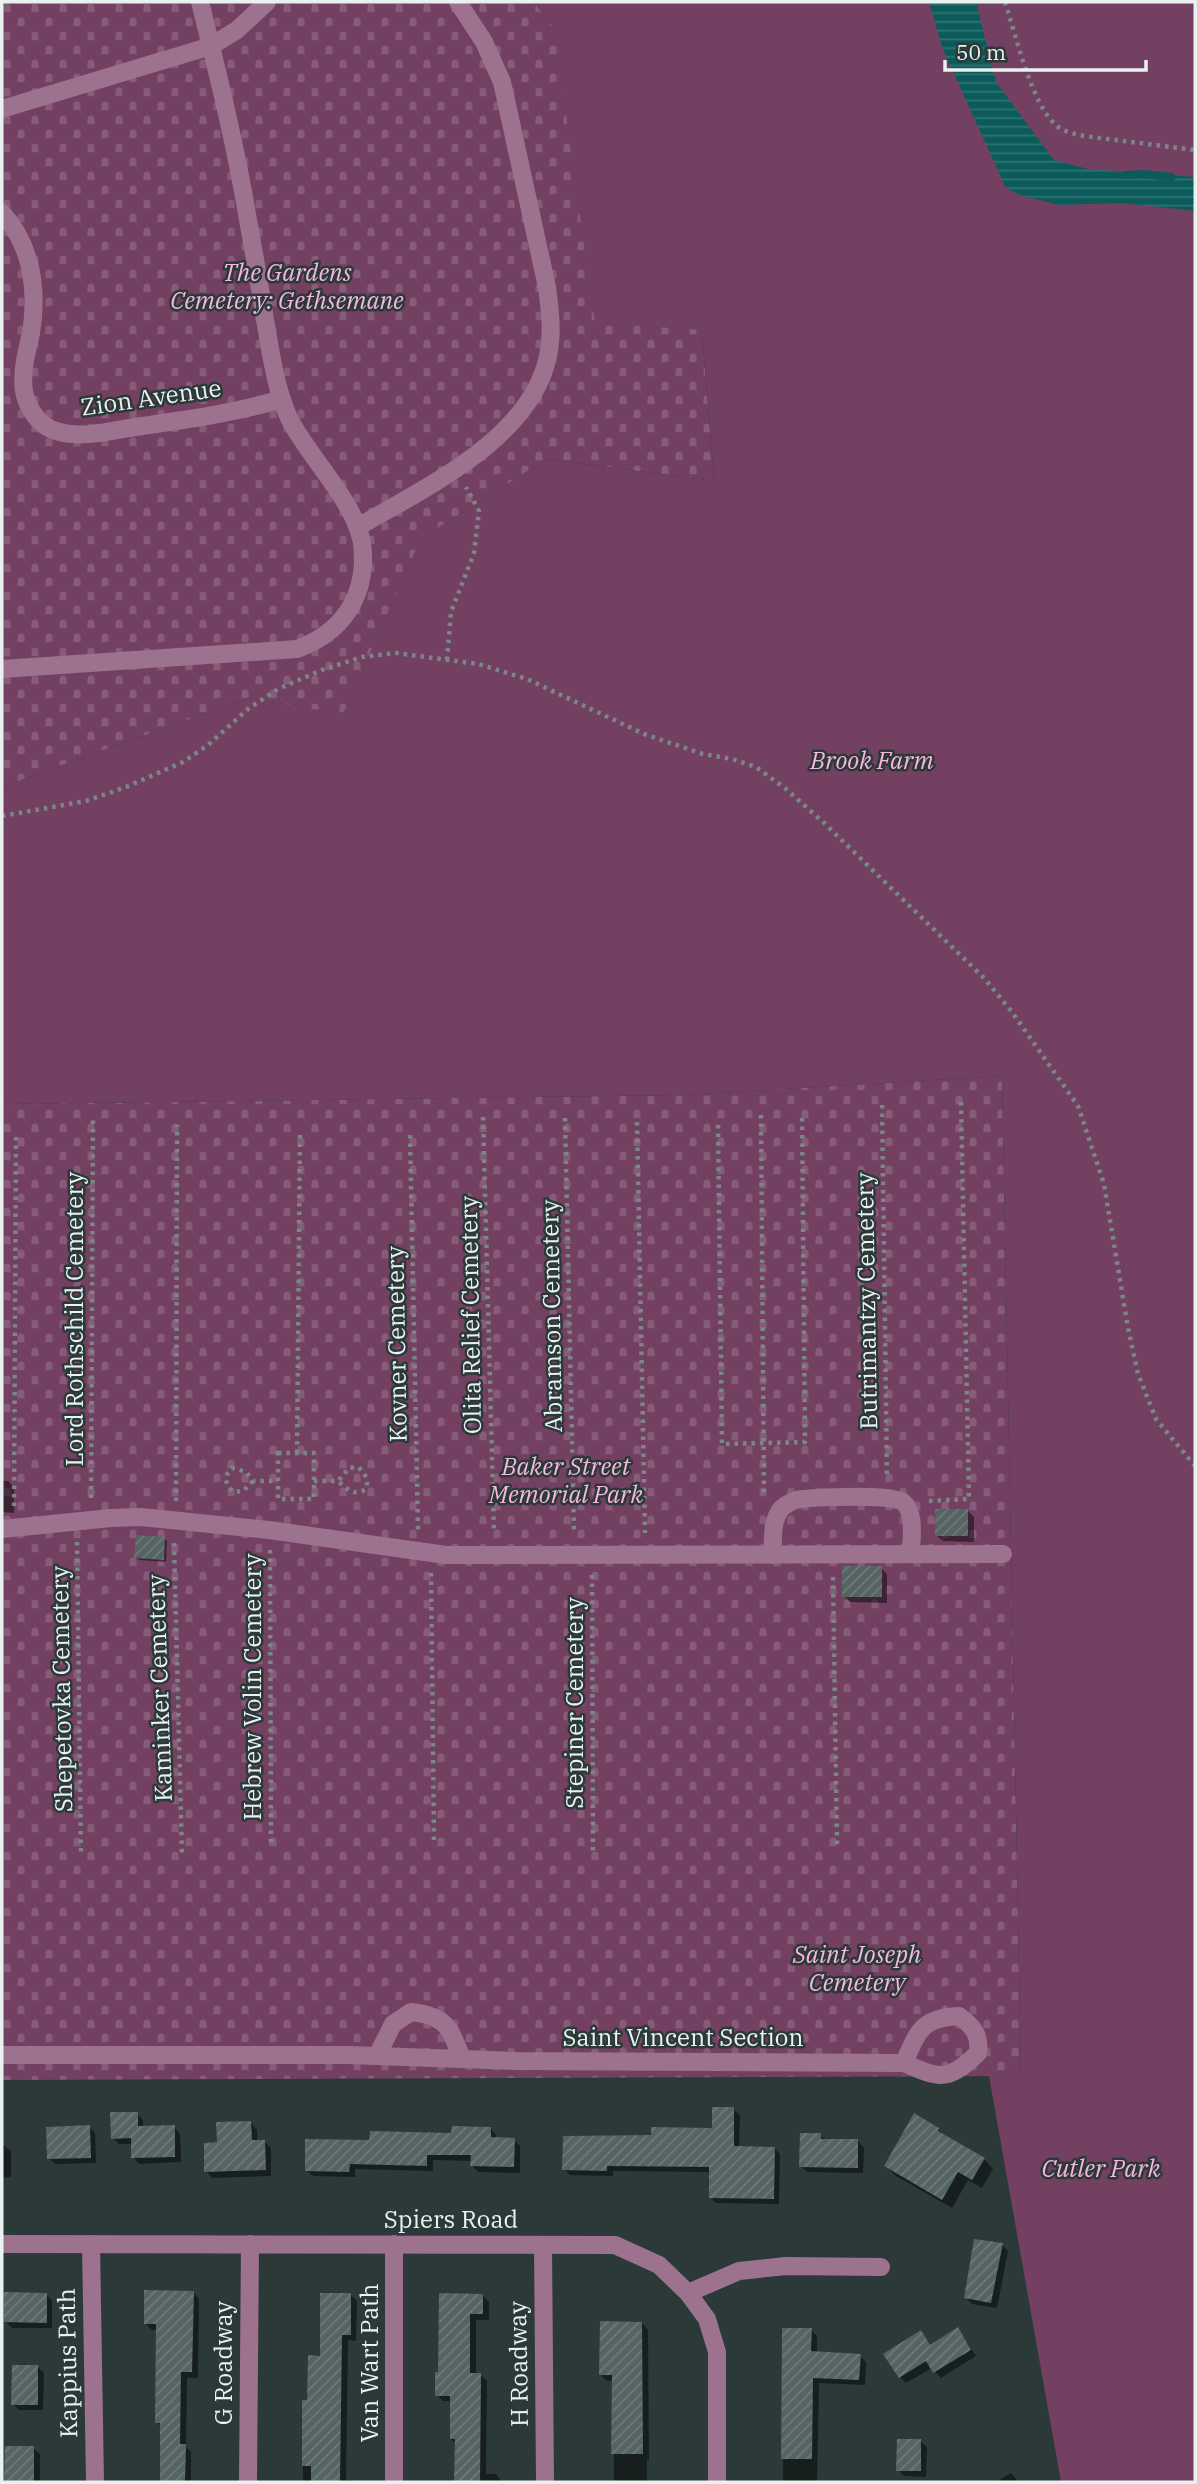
<svg xmlns="http://www.w3.org/2000/svg" width="1197" height="2484" viewBox="0 0 1197 2484" font-family="'IBM Plex Serif',serif">
<defs>
<pattern id="cemetery-stones" width="16" height="16" patternUnits="userSpaceOnUse" patternTransform="scale(1.75)"><rect width="16" height="16" fill="#734062"/><path d="M2 7V4a2 2 0 0 1 4 0v3zM10 15v-3a2 2 0 0 1 4 0v3z" fill="#875c79"/></pattern>
<pattern id="water-rules" width="6" height="5" patternUnits="userSpaceOnUse" patternTransform="scale(1.75)"><rect width="6" height="5" fill="#0b5b5a"/><path d="M0 2.5h6" fill="none" stroke="#2f7372"/></pattern>
<pattern id="building-hatch" width="6" height="6" patternUnits="userSpaceOnUse" patternTransform="scale(1.75)"><rect width="6" height="6" fill="#566363"/><path d="M-1 1l2-2M0 6l6-6M5 7l2-2" fill="none" stroke="#6e7a7a"/></pattern>
</defs>
<rect width="100%" height="100%" fill="#2c3939"/>
<g fill="url(#cemetery-stones)">
<path d="M2 2H534L554 28 702 330 714 481 547 459 421 539 343 715 248 698 2 787Z"/>
<path d="M1002 1076 1021 2076 2 2080V1104L683 1095Z"/>
</g>
<path fill="#734062" d="M534 2H1195V2482H1061L989 2076 1021 2075 1002 1076 683 1095 2 1104V787L248 698 343 714 421 539 547 459 714 481 702 330 595 323 554 28Z"/>
<path fill="url(#water-rules)" d="M929 2H976L996 82 1054 160 1088 169 1195 177V211L1122 203 1060 205 1022 196 1006 188 943 50Z"/>
<g fill="#0007">
<path d="M2 1481H8L14 1487V1513L2 1512Z"/>
<path d="M968 1511 974 1517V1542L943 1541 936 1535Z"/>
<path d="M165 1539 167 1541 166 1562 139 1560 136 1557Z"/>
<path d="M881 1568 887 1574V1603L850 1602 844 1596Z"/>
<path d="M733 2109 740 2115 739 2148H774L780 2154 779 2204 716 2203 710 2197 711 2172 613 2171V2176L570 2175 564 2169 714 2129Z"/>
<path d="M137 2114 143 2120V2128L174 2127 180 2134 181 2162 139 2164 133 2157V2144H119L113 2138Z"/>
<path d="M251 2123 257 2130V2141H264L271 2148V2176L212 2178 206 2171Z"/>
<path d="M89 2127 95 2133 96 2163 55 2164 49 2158Z"/>
<path d="M490 2128 496 2135V2139L514 2140 520 2146V2173L478 2172 472 2165V2161L433 2160V2171L355 2169V2177L313 2176 306 2170 371 2142 453 2135Z"/>
<path d="M938 2129 948 2139 984 2159 993 2169 982 2188 968 2180 952 2208 896 2176 886 2166Z"/>
<path d="M820 2135 826 2140 858 2141 864 2148 863 2173 807 2172 801 2166Z"/>
<path d="M2 2144 11 2151V2177L2 2178Z"/>
<path d="M1002 2245 1008 2251 997 2308 972 2304 965 2297Z"/>
<path d="M193 2292 199 2299 198 2378H187L186 2447 191 2452V2482H162V2428L157 2422V2330H152L145 2323Z"/>
<path d="M46 2294 52 2301V2328H12L5 2321Z"/>
<path d="M351 2295 357 2301 356 2341 348 2340 346 2480 366 2482H303V2402H309L322 2357Z"/>
<path d="M441 2295H482L489 2302V2320H476V2374H480L487 2381 486 2474H496L502 2482H456V2444L451 2439 452 2401H443L437 2395 440 2374Z"/>
<path d="M642 2323 648 2330 649 2460H647V2482H614V2381H607L601 2375Z"/>
<path d="M784 2330H811L817 2336V2353L860 2356 866 2362 865 2385 819 2383 817 2482H783Z"/>
<path d="M957 2330 976 2356 941 2378 932 2368 906 2383 900 2377 920 2333 931 2346Z"/>
<path d="M38 2367 44 2373 43 2410H19L13 2404Z"/>
<path d="M920 2441 927 2447 926 2477 904 2476 898 2470Z"/>
<path d="M6 2447 33 2448 40 2454V2482H6Z"/>
<path d="M1011 2473 1019 2482H996Z"/>
</g>
<g fill="none" stroke-linecap="round" stroke-linejoin="round">
<path stroke="#0b5b5a" stroke-width="8" d="M1125 175 1143 174 1171 177"/>
</g>
<g fill="url(#building-hatch)">
<rect x="935" y="1509" width="33" height="27"/>
<path d="M136 1535 165 1537 164 1560 134 1558Z"/>
<rect x="842" y="1566" width="40" height="31"/>
<path d="M712 2107H734V2146L775 2147 774 2199 709 2198V2167L607 2166V2171L562 2170 563 2136 651 2135V2127L712 2128Z"/>
<path d="M110 2112H138V2126L175 2125V2157L131 2158V2138L111 2139Z"/>
<path d="M914 2113 939 2128 938 2131 985 2158 972 2180 958 2172 942 2200 884 2166Z"/>
<path d="M251 2121 252 2140H265L266 2170 204 2172V2143L217 2142 216 2122Z"/>
<path d="M90 2125 91 2158 47 2159 46 2127Z"/>
<path d="M452 2126 491 2127V2137L515 2138 514 2167 470 2166 471 2155H427V2166L350 2164 349 2172 305 2171V2139L369 2140 370 2131 451 2133Z"/>
<path d="M800 2133H821V2139H858V2168L799 2167Z"/>
<path d="M974 2239 1003 2243 991 2303 964 2298Z"/>
<path d="M144 2290 194 2291 192 2372H181L180 2444H186L185 2482H160V2423H155L156 2324H144Z"/>
<path d="M4 2292 47 2293V2323L4 2322Z"/>
<path d="M320 2293H351V2335H342L340 2482H311V2466H302V2400H307L308 2355 320 2356Z"/>
<path d="M439 2293 483 2294V2314H470V2373H481L480 2482H454L455 2439H450V2396H435V2372H438Z"/>
<path d="M600 2321 642 2322 643 2454H611L612 2375H599Z"/>
<path d="M958 2327 971 2350 933 2373 926 2361 899 2378 883 2354 921 2330 930 2345Z"/>
<path d="M782 2328H812L811 2351 861 2354 859 2380 813 2378 812 2459H781Z"/>
<path d="M12 2365H38V2405H11Z"/>
<path d="M897 2439H921V2471H896Z"/>
<path d="M5 2446H34V2482H4Z"/>
</g>
<g fill="none" stroke-linecap="round" stroke-linejoin="round">
<g stroke="#7b8686" stroke-width="4.5" stroke-dasharray="3.5 5" stroke-linecap="butt">
<path d="M1005 2C1016 35 1031 105 1058 127 1066 132 1075 134 1084 136L1195 150"/>
<path d="M447 660 451 612 474 553 479 511 466 487"/>
<path d="M2 816 86 801 126 787 183 762 208 745 248 709 278 689 322 670 362 657 396 653 478 664 527 679 644 734 703 754 732 759 756 767 786 789 823 822 984 978 1012 1012 1078 1106 1104 1184 1128 1328 1138 1374 1156 1419 1195 1466"/>
<path d="M882 1105 887 1478"/>
<path d="M761 1115 764 1496"/>
<path d="M483 1117 494 1533"/>
<path d="M565 1118 574 1533"/>
<path d="M637 1122 645 1533"/>
<path d="M718 1125 722 1444 805 1442 802 1115"/>
<path d="M410 1135 418 1530"/>
<rect x="278" y="1453" width="36" height="46"/>
<path d="M297 1453 300 1132"/>
<path d="M253 1481 243 1491 234 1492C225 1485 223 1476 232 1468L246 1472 253 1481H278"/>
<path d="M314 1481H338L349 1468 358 1467C365 1473 369 1480 366 1489 354 1497 347 1489 338 1481"/>
<path d="M91 1498 93 1118"/>
<path d="M176 1501 177 1125"/>
<path d="M929 1501 969 1499 961 1102"/>
<path d="M14 1506 16 1137"/>
<path d="M77 1542 81 1856"/>
<path d="M174 1543 182 1857"/>
<path d="M270 1550 271 1843"/>
<path d="M431 1573 434 1841"/>
<path d="M592 1575 593 1851"/>
<path d="M833 1577 837 1845"/>
</g>
<g stroke="#9d728e" stroke-width="18">
<path d="M2 109 211 46 237 30 267 2"/>
<path d="M2 213C32 245 38 291 31 333 27 351 21 372 24 391 27 408 39 426 56 431 81 439 110 431 135 427 185 420 234 413 282 399"/>
<path d="M358 527C424 488 531 439 548 356 553 333 550 310 547 287L502 82 484 42 458 2"/>
<path d="M2 669 297 649C341 633 365 599 363 552 361 506 309 459 289 418 275 387 271 353 265 320 260 287 254 253 248 220 236 147 218 74 200 2"/>
<path d="M2 1529 111 1518 141 1517 269 1530 446 1555 1003 1554"/>
<path d="M773 1555C773 1539 771 1520 782 1508 786 1504 791 1502 796 1500 811 1497 894 1494 903 1502 916 1513 911 1539 911 1554"/>
<path d="M959 2016C974 2027 980 2035 978 2053 948 2082 940 2079 904 2063 918 2031 921 2018 959 2016Z"/>
<path d="M2 2055H349L517 2061 904 2063"/>
<path d="M377 2056 393 2024 411 2012C447 2016 450 2028 462 2059"/>
<path d="M2 2244 615 2245 659 2265 688 2293 707 2319 717 2352V2482"/>
<path d="M91 2244 95 2482"/>
<path d="M394 2244V2482"/>
<path d="M543 2245 545 2482"/>
<path d="M688 2293 739 2271 786 2266 881 2267"/>
<path d="M248 2482 250 2244"/>
</g>
</g>
<g text-anchor="middle" stroke-width="5" stroke-linejoin="round" paint-order="stroke">
<g font-size="24" font-style="italic" fill="#f7b5df" stroke="#2c3939">
<text x="287" y="281">The Gardens<tspan x="287" dy="28">Cemetery: Gethsemane</tspan></text>
<text x="872" y="769">Brook Farm</text>
<text x="566" y="1475">Baker Street<tspan x="566" dy="28">Memorial Park</tspan></text>
<text x="857" y="1963">Saint Joseph<tspan x="857" dy="28">Cemetery</tspan></text>
<text x="1101" y="2177">Cutler Park</text>
</g>
<g font-size="24" fill="#e9f1f1" stroke="#2c3939">
<text transform="translate(151 398) rotate(-8)" y="8">Zion Avenue</text>
<text transform="translate(867 1301) rotate(-91)" y="8">Butrimantzy Cemetery</text>
<text transform="translate(471 1315) rotate(-91)" y="8">Olita Relief Cemetery</text>
<text transform="translate(552 1316) rotate(-91)" y="8">Abramson Cemetery</text>
<text transform="translate(75 1319) rotate(-90)" y="8">Lord Rothschild Cemetery</text>
<text transform="translate(397 1344) rotate(-91)" y="8">Kovner Cemetery</text>
<text transform="translate(253 1687) rotate(-90)" y="8">Hebrew Volin Cemetery</text>
<text transform="translate(160 1688) rotate(-92)" y="8">Kaminker Cemetery</text>
<text transform="translate(62 1689) rotate(-91)" y="8">Shepetovka Cemetery</text>
<text transform="translate(575 1703) rotate(-90)" y="8">Stepiner Cemetery</text>
<text x="683" y="2046">Saint Vincent Section</text>
<text x="451" y="2228">Spiers Road</text>
<text transform="translate(68 2363) rotate(-91)" y="8">Kappius Path</text>
<text transform="translate(224 2363) rotate(-90)" y="8">G Roadway</text>
<text transform="translate(370 2363) rotate(-90)" y="8">Van Wart Path</text>
<text transform="translate(519 2364) rotate(-91)" y="8">H Roadway</text>
</g>
</g>
<rect width="1197" height="2484" fill="none" stroke="#e9f1f1" stroke-width="7"/>
<path d="M945 60v10h201v-10" fill="none" stroke="#e9f1f1" stroke-width="3.5"/>
<text x="956" y="60" font-size="21" fill="#e9f1f1" stroke="#2c3939" stroke-width="5" paint-order="stroke">50 m</text>
</svg>
